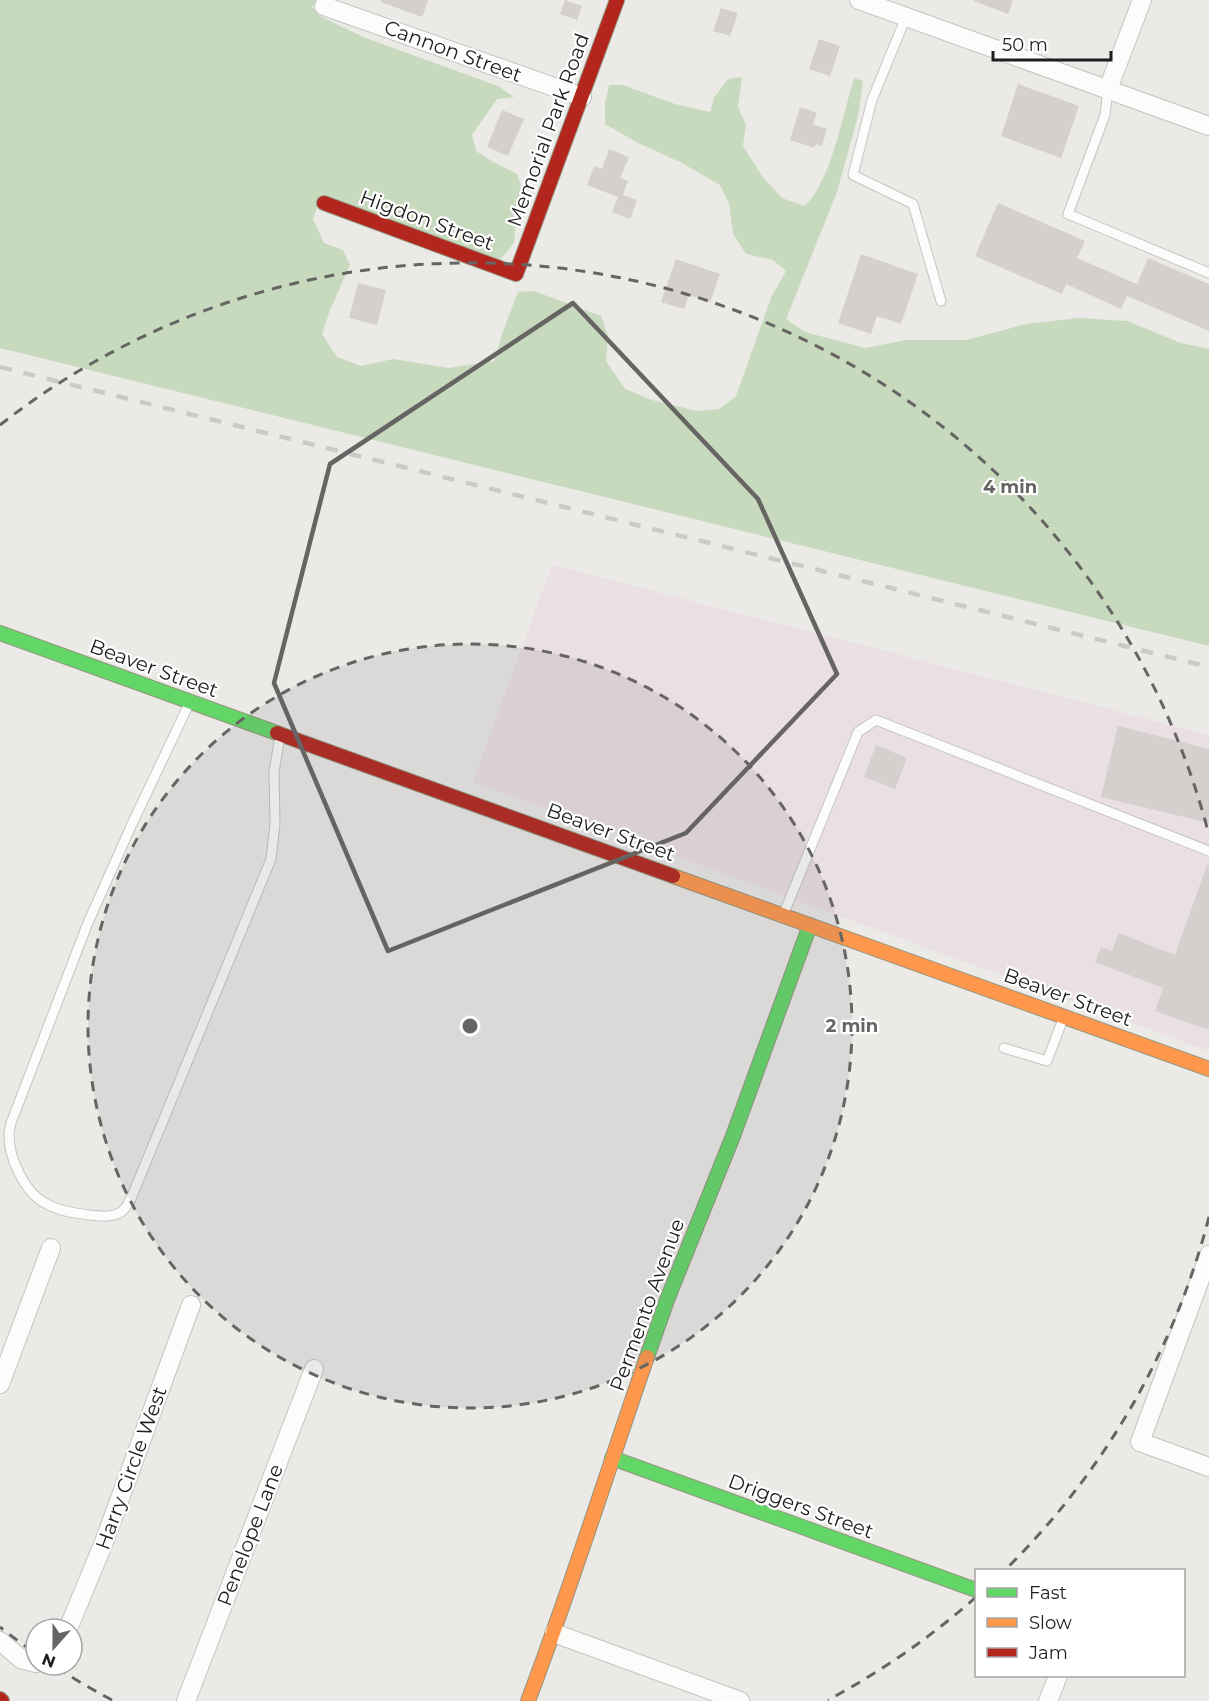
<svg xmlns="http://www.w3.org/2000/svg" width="1209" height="1701" viewBox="0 0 1209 1701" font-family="Montserrat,sans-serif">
<rect width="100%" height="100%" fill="#eceae7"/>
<path fill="#eadfe5" d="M552 565 1209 735V1051L473 782Z"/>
<path fill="#c7dabd" d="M0 0H317L312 7 320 16 363 37 498 86 514 97 497 99 472 135 476 151 495 163 517 174 522 189 516 221 514 243 497 263 322 194 313 219 324 243 343 250 350 265 330 310 322 334 337 357 361 366 393 359 449 368 494 361 503 331 518 292 534 291 601 316 608 335 606 361 625 389 652 400 697 411 719 409 736 396 771 298 786 271 773 260 746 254 733 234 729 203 720 185 680 162 638 143 605 124V103L609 85H623L675 104 710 112 714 98 728 79 742 77 738 107 746 125 743 146 762 176 782 198 804 206C830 186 844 110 854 78L863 81 858 116 837 192 786 319 805 332 865 348 906 340H966L1026 324 1079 318 1127 321 1181 343 1209 349V646L0 348Z"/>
<g fill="#d3d0ce">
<path d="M381 0H428L422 17 381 2Z"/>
<path d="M565 0 582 6 577 20 560 14Z"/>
<path d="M974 0H1013L1008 14 974 1Z"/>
<path d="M721 8 738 13 730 36 713 31Z"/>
<path d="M819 39 840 46 830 76 809 69Z"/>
<path d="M1018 84 1079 106 1061 158 1001 136Z"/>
<path d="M800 107 817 113 813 124 827 129 822 146 816 144 814 148 790 140Z"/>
<path d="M502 110 524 119 508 156 487 147Z"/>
<path d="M609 149 629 157 620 178 628 181 623 195 637 200 630 219 612 212 618 197 587 185 594 166 602 169Z"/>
<path d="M998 203 1085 241 1077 258 1137 284 1148 258 1209 284V331L1127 296 1121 309 1066 284 1062 294 975 256Z"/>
<path d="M861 254 918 274 901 324 877 316 871 334 838 323Z"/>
<path d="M676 259 720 274 710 302 689 295 684 309 661 302Z"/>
<path d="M358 283 386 290 377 325 349 318Z"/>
<path d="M1118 726 1209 749V823L1101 797Z"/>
<path d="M876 745 907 758 895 789 864 777Z"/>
<path d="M1207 865H1209V1030L1155 1011 1163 988 1095 962 1101 947 1112 951 1119 933 1175 955Z"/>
</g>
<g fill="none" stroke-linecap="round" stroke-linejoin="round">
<g stroke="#c5c4c3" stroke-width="11">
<g id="lane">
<path d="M906 17 872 100 853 175 913 204 941 301"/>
<path d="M1108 89 1105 115 1068 214 1209 273"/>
<path d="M189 704 132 824 87 925 11 1123C10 1127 9 1132 9 1136 9 1158 25 1193 45 1203 59 1211 74 1213 89 1215 99 1216 112 1218 121 1212 129 1207 133 1193 137 1184L271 859 275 824 274 772 280 736"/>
<path d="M784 913 858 732 876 720 1209 851"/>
<path d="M1004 1048 1047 1061 1063 1019"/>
</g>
</g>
<g stroke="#c5c4c3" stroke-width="20">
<g id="street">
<path d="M859 0 1209 126"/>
<path d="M324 6 582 97"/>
<path d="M1108 89 1142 0"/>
<path d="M1209 1255 1140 1442 1209 1467"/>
<path d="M0 1384 51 1248"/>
<path d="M68 1629 104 1542 191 1305"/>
<path d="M554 1633 740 1701"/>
<path d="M0 1641 21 1659 36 1663"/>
<path d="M186 1701 314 1369"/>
<path d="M1048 1701 1058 1676"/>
</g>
</g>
<g stroke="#94957f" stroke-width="16">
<g id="fast">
<path d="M0 633 277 733"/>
<path d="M647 1357 667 1300 733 1136 810 925"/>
<path d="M612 1458 976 1590"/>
</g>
</g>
<g stroke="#94957f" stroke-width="16">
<g id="slow">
<path d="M673 876 1209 1069"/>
<path d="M528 1701C571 1588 607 1472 647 1357"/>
</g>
</g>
<g stroke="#94957f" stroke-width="16">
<g id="jam">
<path d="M324 203 516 274 617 0"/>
<path d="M277 733 673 876"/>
<path d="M0 1699 2 1701"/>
</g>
</g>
<use href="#lane" stroke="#fcfcfb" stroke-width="9"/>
<use href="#street" stroke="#fcfcfb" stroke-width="18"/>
<use href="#fast" stroke="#63d668" stroke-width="14"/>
<use href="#slow" stroke="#ff974d" stroke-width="14"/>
<use href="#jam" stroke="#b3261e" stroke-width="14"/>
<path stroke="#cacac9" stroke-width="4.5" stroke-dasharray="12 12" stroke-linecap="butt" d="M0 367 1209 667"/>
</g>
<path fill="none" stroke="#666564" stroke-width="4.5" stroke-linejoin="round" d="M573 303 758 499 837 674 686 833 388 951 274 683 330 464Z"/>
<circle cx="470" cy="1026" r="382" fill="#666564" fill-opacity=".12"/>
<g fill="none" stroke="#666564" stroke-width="3" stroke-dasharray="10 8">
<circle cx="470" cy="1026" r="382"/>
<path d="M1209 1217A763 763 0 0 1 1005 1570M976 1597A763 763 0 0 1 828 1700M112 1700A763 763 0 0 1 54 1666M32 1651A763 763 0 0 1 0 1627M0 425A763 763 0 0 1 1209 835"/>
</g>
<g text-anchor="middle" stroke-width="4.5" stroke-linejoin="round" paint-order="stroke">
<g font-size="20" fill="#1e1e1e" stroke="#fff">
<text transform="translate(453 51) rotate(20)" y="7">Cannon Street</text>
<text transform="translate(548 130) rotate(-70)" y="7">Memorial Park Road</text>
<text transform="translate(427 220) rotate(20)" y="7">Higdon Street</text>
<text transform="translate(154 668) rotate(20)" y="7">Beaver Street</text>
<text transform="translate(611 832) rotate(20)" y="7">Beaver Street</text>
<text transform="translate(1068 997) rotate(20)" y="7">Beaver Street</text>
<text transform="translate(647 1305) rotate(-70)" y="7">Permento Avenue</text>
<text transform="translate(131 1468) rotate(-70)" y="7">Harry Circle West</text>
<text transform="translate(801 1506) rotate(20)" y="7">Driggers Street</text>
<text transform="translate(250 1535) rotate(-69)" y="7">Penelope Lane</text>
</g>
</g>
<circle cx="470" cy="1026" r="9" fill="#666564" stroke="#fff" stroke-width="3"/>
<g font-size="18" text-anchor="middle" font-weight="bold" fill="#666564" stroke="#fff" stroke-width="4.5" stroke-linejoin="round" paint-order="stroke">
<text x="1010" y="493">4 min</text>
<text x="852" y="1032">2 min</text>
</g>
<rect x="975" y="1569" width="210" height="108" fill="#ffffff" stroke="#a5a5a5" stroke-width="1.5"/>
<rect x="987" y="1588" width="30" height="9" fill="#63d668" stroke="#a5a5a5" stroke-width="1.5"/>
<text x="1029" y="1599" font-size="18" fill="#1e1e1e">Fast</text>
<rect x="987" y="1618" width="30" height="9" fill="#ff974d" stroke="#a5a5a5" stroke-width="1.5"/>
<text x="1029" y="1629" font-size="18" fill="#1e1e1e">Slow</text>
<rect x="987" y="1648" width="30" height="9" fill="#b3261e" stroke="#a5a5a5" stroke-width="1.5"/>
<text x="1029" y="1659" font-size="18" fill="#1e1e1e">Jam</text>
<g transform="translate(54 1647) rotate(201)"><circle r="28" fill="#ffffff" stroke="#a5a5a5" stroke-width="1.5"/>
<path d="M0-4.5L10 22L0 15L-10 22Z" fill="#666564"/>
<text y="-9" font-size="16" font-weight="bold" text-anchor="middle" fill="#1e1e1e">N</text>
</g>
<path d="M993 51v9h118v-9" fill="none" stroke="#1e1e1e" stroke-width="3"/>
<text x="1002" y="51" font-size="18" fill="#1e1e1e" stroke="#ffffff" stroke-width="4.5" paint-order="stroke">50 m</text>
</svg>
